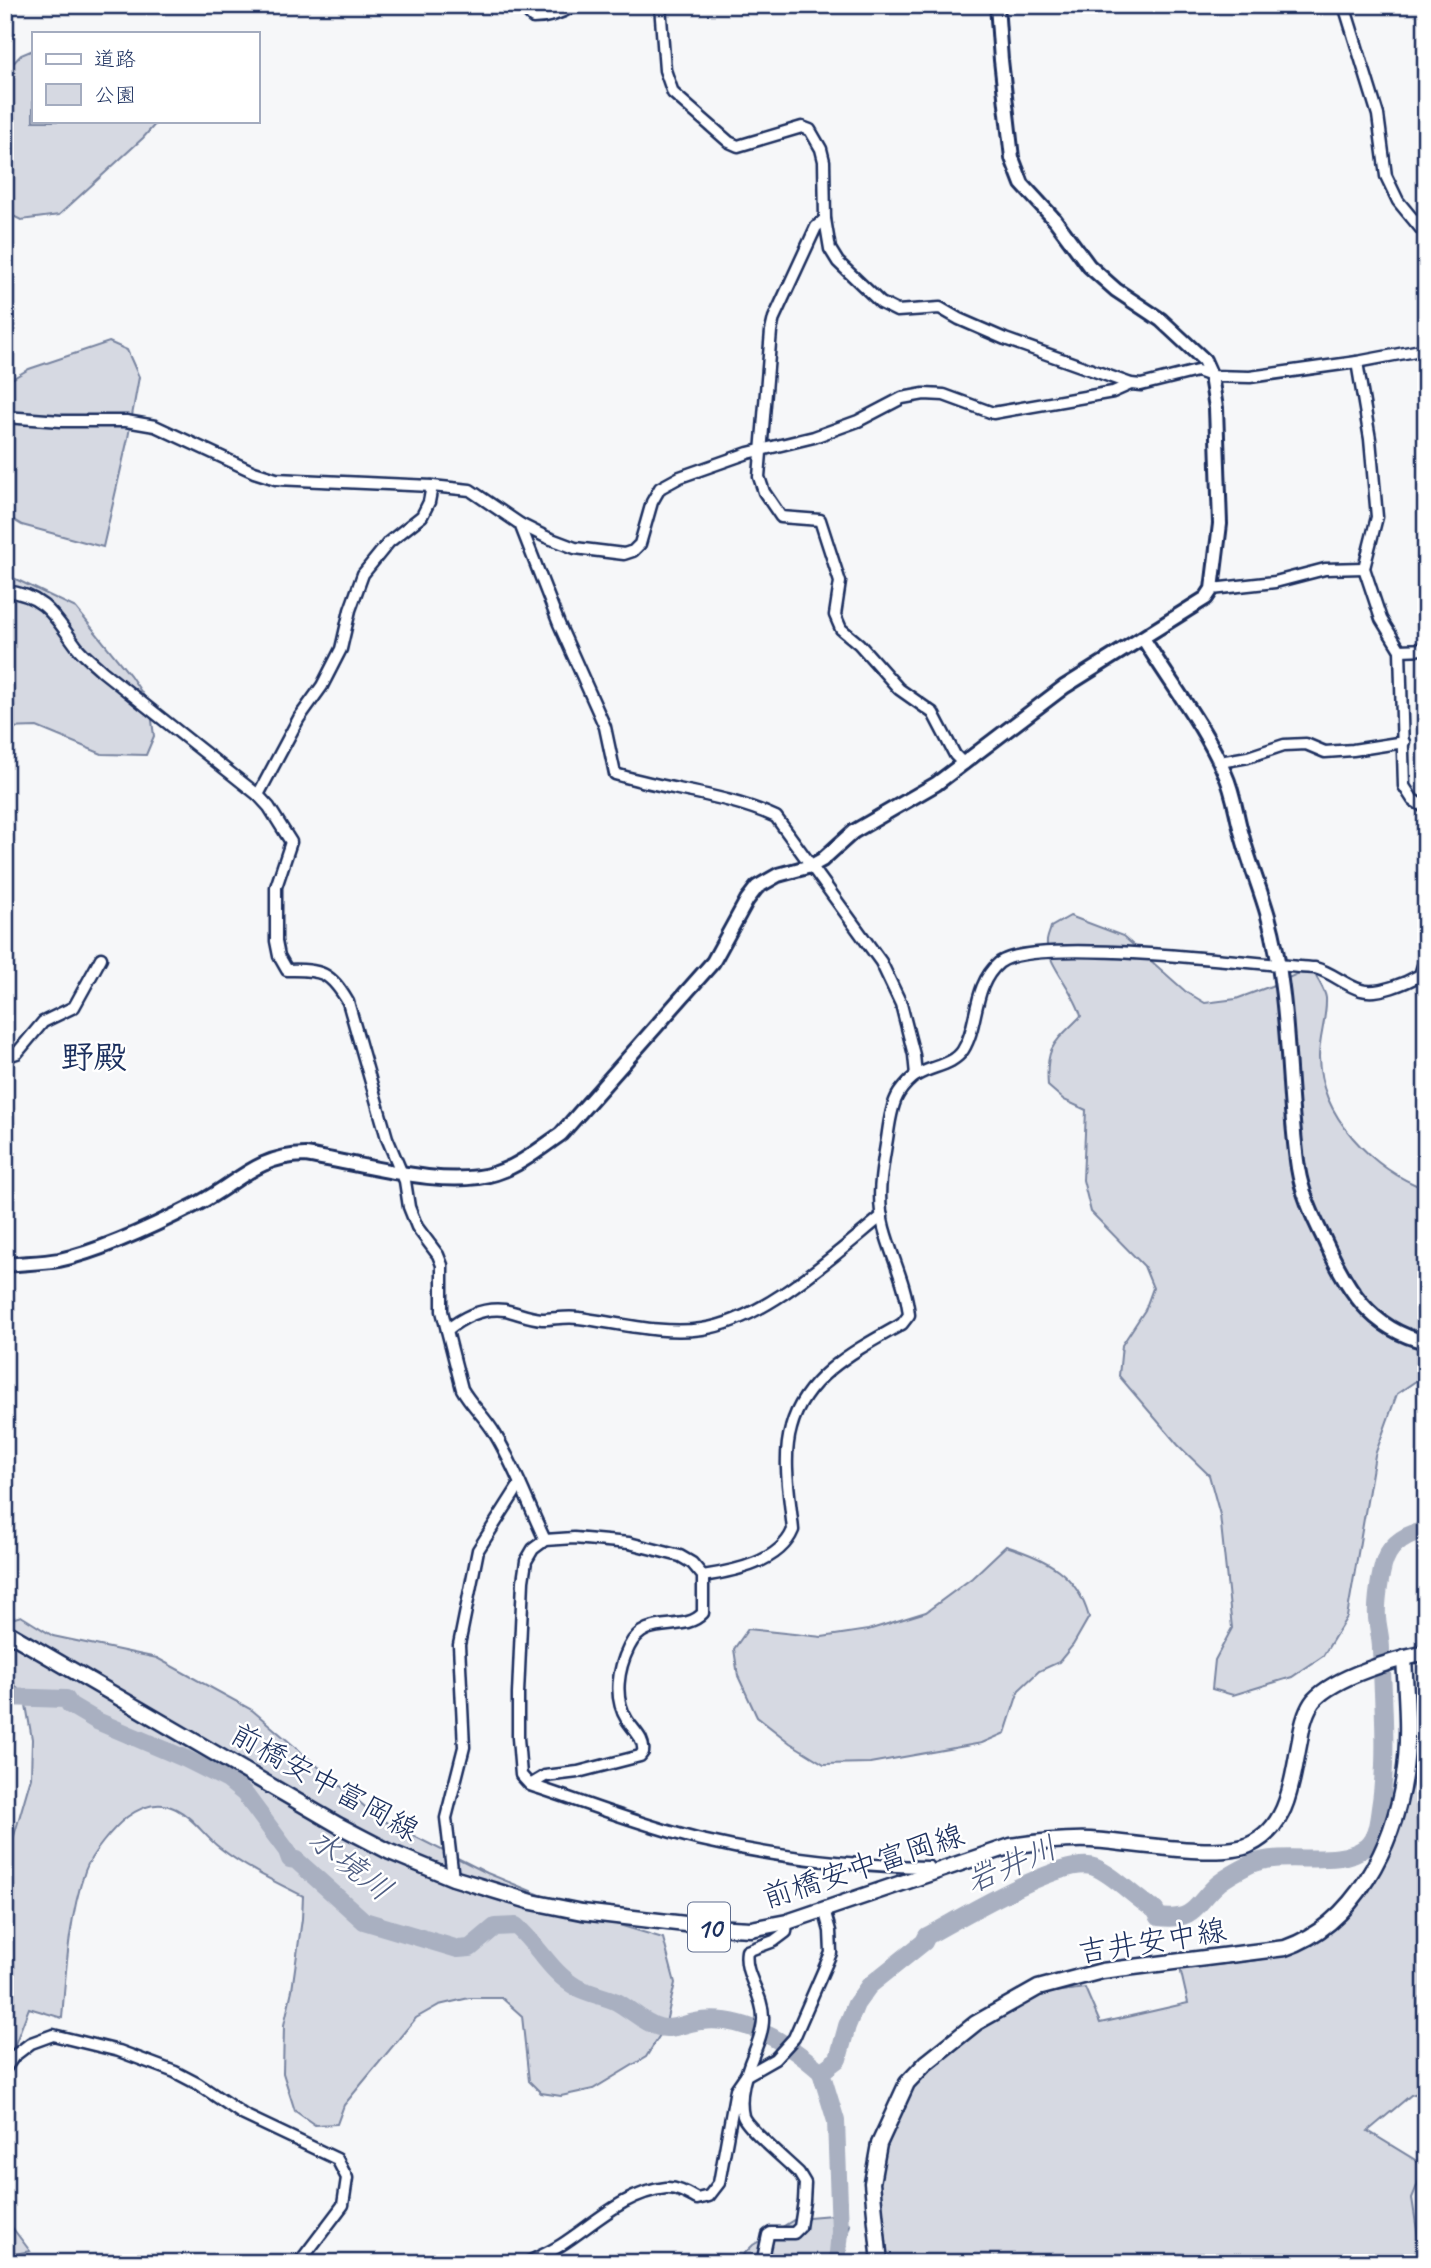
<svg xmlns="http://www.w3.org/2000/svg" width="1431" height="2268" viewBox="0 0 1431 2268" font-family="Caveat,'Klee One',sans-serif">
<rect width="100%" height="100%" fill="#f6f7f9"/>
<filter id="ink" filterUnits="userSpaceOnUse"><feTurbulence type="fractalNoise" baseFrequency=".0143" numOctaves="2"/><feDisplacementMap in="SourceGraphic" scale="14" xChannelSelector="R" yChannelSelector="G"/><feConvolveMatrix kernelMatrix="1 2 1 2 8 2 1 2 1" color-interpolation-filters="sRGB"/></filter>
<g filter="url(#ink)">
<g fill="#d6d9e2" stroke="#7884a0" stroke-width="2">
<path d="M33 50V121H158L143 138 59 215 21 220 5 212V72L21 55Z"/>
<path d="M109 342 127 350 139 377 128 438 103 547 22 525 5 515V383L29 369Z"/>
<path d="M5 574 76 608 130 675 150 705 154 736 146 755 102 754 37 727 5 728Z"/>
<path d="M1070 916 1123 936 1185 991 1205 1003 1236 999 1271 986 1299 973 1315 974C1318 981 1325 990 1326 998 1327 1017 1319 1038 1319 1057 1320 1116 1373 1170 1426 1189V1374L1397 1394 1375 1455 1347 1617 1323 1656 1292 1677 1233 1695 1212 1689 1215 1660 1232 1628 1220 1515 1209 1475 1178 1445 1119 1376 1122 1345 1145 1310 1153 1288 1144 1266 1091 1212 1083 1180 1086 1110 1064 1100 1048 1086C1045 1046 1054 1043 1081 1016 1075 992 1048 965 1047 944 1046 939 1050 932 1051 927Z"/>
<path d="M1006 1546C1047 1559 1077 1574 1089 1617L1073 1645 1059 1662 1039 1671 1019 1690 1005 1733 982 1743 870 1763 824 1764 790 1743 757 1717 738 1676 734 1649 748 1629 822 1637 868 1630 926 1612 972 1578Z"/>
<path d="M21 1616 53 1636 157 1658 252 1710 378 1818 487 1873 599 1919 663 1938 675 1983 665 2027 646 2057 593 2089 561 2096 541 2093 529 2081 522 2016 502 1998H469L439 2005 416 2018 344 2105 337 2124 315 2125 295 2111 283 2073 284 2025 292 1990 302 1919 303 1896C275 1882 244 1867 220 1848 204 1836 194 1818 176 1809 159 1800 142 1806 127 1817 113 1828 91 1854 85 1871 69 1917 66 1969 62 2018L29 2008 12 2052 5 2046V1867L31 1777 32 1739 25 1699 5 1671V1621Z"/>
<path d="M1426 1678V2091L1411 2095 1368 2131 1425 2166 1412 2198 1422 2263H883L879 2185 886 2144 913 2087 930 2067 976 2028 1039 1994 1085 1988 1100 2023 1188 2003 1180 1968C1255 1960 1322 1964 1365 1892L1402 1814 1418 1769 1415 1696 1420 1682Z"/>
<path d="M832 2215 850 2225 838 2263H735L753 2245 797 2218Z"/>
<path d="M5 2218 30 2251 5 2256Z"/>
</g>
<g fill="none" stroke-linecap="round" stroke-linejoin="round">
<g stroke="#a9b0c1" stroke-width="18">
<path d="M5 1697 66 1699 70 1705 97 1721 186 1759 228 1780 244 1793 287 1851 290 1859 296 1860 364 1921 458 1949 470 1948 495 1927 516 1926C538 1945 551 1973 576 1987 589 1994 604 1996 617 2002 630 2009 644 2023 659 2027 672 2031 688 2022 701 2021 746 2015 789 2044 821 2072"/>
<path d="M821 2072 838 2059 847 2026 856 2004 869 1986 924 1942 927 1936C957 1920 1064 1855 1094 1867 1116 1876 1134 1898 1155 1910L1159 1917C1197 1922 1196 1902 1219 1883 1228 1876 1241 1869 1251 1864 1284 1850 1338 1869 1366 1847 1377 1838 1378 1822 1380 1808 1388 1760 1383 1699 1381 1649 1381 1639 1378 1628 1377 1618 1376 1604 1380 1573 1385 1560 1391 1543 1409 1532 1426 1531"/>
<path d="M821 2072 836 2121 840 2232 837 2263"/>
</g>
<g stroke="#1b2f5e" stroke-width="15">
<g id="minor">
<path d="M527 5V12L533 18C549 18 562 13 575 5"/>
<path d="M660 5 665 70 673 93 729 142 738 146 802 127 810 130 821 149 824 161 825 219 830 249 838 262 881 303 897 311 940 308 959 319 1005 339 1131 384 1141 385 1197 371 1211 376 1250 377 1357 362 1426 349"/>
<path d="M1344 5 1378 115 1386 176 1398 201 1426 235"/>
<path d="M825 219 816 227 774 318 771 331 759 477 764 492 781 517 820 520 840 582 835 615 841 629 859 644 899 689 933 713 955 755 964 764"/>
<path d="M1357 362 1370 439 1377 517 1364 568 1381 619 1400 650 1404 786 1413 800 1426 808"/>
<path d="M5 417 61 421H126L155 426 254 472 276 479 432 486 470 490 520 524 546 537 575 548 624 554 633 551 640 544 652 502 660 488 680 477 748 453 814 437 858 421 902 398 924 394 944 395 993 413 1113 392 1131 384"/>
<path d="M520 524 559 624 605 727 615 774C668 790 725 794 776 817L881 962 901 1004 914 1055 916 1075"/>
<path d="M1212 589 1275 582 1325 569 1364 568"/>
<path d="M5 591C46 595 55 618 77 647 84 656 94 663 102 671L258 795 269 807 291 842 276 887V941L279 956 287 970C322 969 330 972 348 1002L387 1138 405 1181 409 1207 417 1227 438 1255 442 1265V1311L462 1389C471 1405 486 1418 495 1434 515 1467 528 1504 545 1540"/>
<path d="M1400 650 1426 649"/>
<path d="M1220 762 1248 757 1284 745 1306 744 1325 752 1353 750 1404 742"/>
<path d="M258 795 299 718 322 686 341 649 350 610 363 574 389 542 422 516 429 502 432 486"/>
<path d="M5 1057 17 1053 43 1022 74 1007 101 958"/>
<path d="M447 1330C463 1317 483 1307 505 1310 518 1313 529 1318 542 1319 554 1319 567 1316 579 1318 618 1323 663 1335 702 1329 765 1320 833 1256 882 1216"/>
<path d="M703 1576C735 1571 780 1562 793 1530 790 1498 782 1459 791 1428 805 1375 858 1349 902 1324L909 1315C906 1284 892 1258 884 1228 876 1198 882 1169 887 1139 889 1126 891 1105 899 1093 903 1087 911 1078 917 1075 932 1066 954 1065 963 1050 979 1025 972 986 999 963 1033 935 1261 965 1315 968 1332 972 1344 985 1361 990 1378 995 1406 983 1420 975L1426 956"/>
<path d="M530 1785 545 1776 578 1772 640 1756 643 1752C645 1739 634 1731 627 1720 613 1698 618 1669 629 1647 646 1612 683 1635 703 1613V1576L692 1563 680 1556 629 1543 574 1538 545 1540 533 1549 526 1561 523 1581 518 1694V1738L521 1775 530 1785C586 1803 640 1825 697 1839 773 1857 851 1866 929 1867L932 1874"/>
<path d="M453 1878 446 1818 464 1747 459 1645 478 1550 520 1484"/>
<path d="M5 2069 14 2056 31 2043 53 2035 119 2051 175 2072 198 2084 244 2115 337 2159 347 2178 343 2205 299 2263"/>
<path d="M527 2263C538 2257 550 2252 561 2245 594 2224 625 2192 666 2188 677 2187 688 2194 697 2199L709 2196 719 2183 736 2089 745 2076 775 2059 794 2038 831 1953 830 1931 824 1909"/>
<path d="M762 2263 768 2235 771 2233H794L800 2227 804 2201 805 2183 799 2173C788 2162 746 2127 743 2116 739 2099 744 2079 750 2063 755 2050 764 2031 763 2017 763 1993 743 1975 747 1951L774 1941 786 1932 787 1922"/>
</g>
</g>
<g stroke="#1b2f5e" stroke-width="18">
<g id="tertiary">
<path d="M1143 638C1169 681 1206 728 1225 774 1234 793 1236 815 1242 835 1249 862 1260 888 1268 916 1291 997 1286 1085 1298 1168 1302 1193 1312 1215 1323 1237 1346 1287 1369 1329 1426 1342"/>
<path d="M5 1265C23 1263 42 1263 59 1260 102 1251 160 1223 199 1203 238 1183 256 1156 305 1155 359 1163 445 1190 496 1173 519 1166 541 1148 561 1134L713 962 747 900 757 887 778 875 811 866 822 860 853 832 936 784 1064 687 1206 598 1212 589 1220 524 1216 408 1211 376 1204 360 1161 320 1116 290 1089 266 1055 220 1022 184 1012 158 1001 60 997 5"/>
</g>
</g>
<g stroke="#1b2f5e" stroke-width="19">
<path id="secondary" d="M880 2263 872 2183 879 2144 907 2083 926 2063 976 2023 1038 1988 1102 1971 1285 1948C1355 1924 1394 1845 1404 1776 1410 1737 1406 1697 1404 1658"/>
</g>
<g stroke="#1b2f5e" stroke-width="19">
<path id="primary" d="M5 1631 338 1825 390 1852 453 1878 532 1902 582 1912 711 1927 751 1929 787 1922 1011 1846C1038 1842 1063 1839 1091 1840 1129 1842 1218 1859 1249 1845 1290 1827 1292 1778 1300 1740 1302 1726 1305 1711 1314 1700 1336 1676 1394 1660 1426 1653"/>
</g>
<use href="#minor" stroke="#fff" stroke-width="10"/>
<use href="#tertiary" stroke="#fff" stroke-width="12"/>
<use href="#secondary" stroke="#fff" stroke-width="14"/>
<use href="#primary" stroke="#fff" stroke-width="14"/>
</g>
</g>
<g text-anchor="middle" stroke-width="5" stroke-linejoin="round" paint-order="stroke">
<rect fill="#fff" stroke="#5f6d8e" stroke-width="2" x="688" y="1902.5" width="42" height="49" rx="5"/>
<g font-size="28" font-weight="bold" fill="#1b2f5e">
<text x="709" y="1937">10</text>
</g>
<g font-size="30" fill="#1b2f5e" stroke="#fff">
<text transform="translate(325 1782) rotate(29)" y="10">前橋安中富岡線</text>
<text transform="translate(863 1866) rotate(-18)" y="10">前橋安中富岡線</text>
<text transform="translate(1152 1941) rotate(-9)" y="10">吉井安中線</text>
</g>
<g font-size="32" font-style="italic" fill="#4d5c81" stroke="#fff">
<text transform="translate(351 1864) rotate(38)" y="11">水境川</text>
<text transform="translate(1011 1864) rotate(-23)" y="11">岩井川</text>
</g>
<g font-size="33" font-weight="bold" fill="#1b2f5e" stroke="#fff">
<text x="94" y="1068">野殿</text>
</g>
</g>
<rect width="1431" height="2268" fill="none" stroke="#fff" stroke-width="28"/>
<rect x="14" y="14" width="1403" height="2240" fill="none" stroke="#1b2f5e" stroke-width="2.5" filter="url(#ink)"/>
<rect x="32" y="32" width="228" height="91" fill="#ffffff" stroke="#a4acbf" stroke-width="2"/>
<rect x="46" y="54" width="35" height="10" fill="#ffffff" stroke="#a4acbf" stroke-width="2"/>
<text x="94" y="66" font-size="21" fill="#1b2f5e">道路</text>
<rect x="46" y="84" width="35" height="21" fill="#d6d9e2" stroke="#a4acbf" stroke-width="2"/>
<text x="94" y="102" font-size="21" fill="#1b2f5e">公園</text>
</svg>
